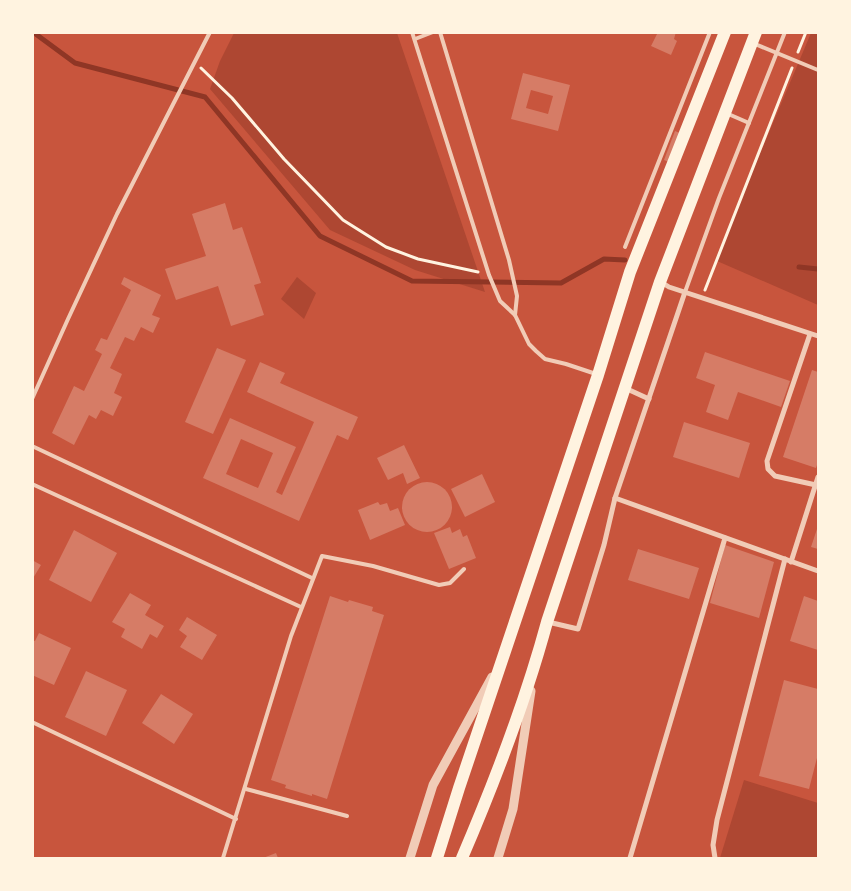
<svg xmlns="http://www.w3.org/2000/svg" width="851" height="891" viewBox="0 0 851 891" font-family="'Sofia Sans Condensed',sans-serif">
<rect width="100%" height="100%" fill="#c8553d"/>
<g fill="#ae4732">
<path d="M234 33H397L485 292 415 270 330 230 210 89 220 61Z"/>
<path d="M811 33H818V305L717 261 742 196Z"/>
<path d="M297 277 316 293 304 319 281 299Z"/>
<path d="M744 780 818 803V858H720Z"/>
</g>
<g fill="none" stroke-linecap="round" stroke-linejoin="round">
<g stroke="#8f3625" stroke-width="5">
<path d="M33 32 75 63 205 97 320 236 412 281 561 283 604 259 625 260"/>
<path d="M799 267 818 269"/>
</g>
</g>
<g fill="#d67c66" fill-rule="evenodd">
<path d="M658 32H676L674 39 677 41 671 55 651 46Z"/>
<path d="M523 73 570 85 558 131 511 119ZM531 90 553 96 548 114 526 108Z"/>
<path d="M675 131 682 134 671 163 664 160Z"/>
<path d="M225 203 233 230 242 227 261 283 254 285 264 315 231 326 218 286 176 300 165 269 206 256 192 214Z"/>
<path d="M124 277 161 295 152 315 160 318 153 333 141 327 134 341 125 337 110 368 122 374 114 393 122 397 113 416 101 410 96 419 89 415 74 445 52 433 74 386 84 391 102 354 95 350 101 338 107 340 131 290 121 284Z"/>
<path d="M217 348 246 360 213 434 185 422Z"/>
<path d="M705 352 790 381 781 407 738 392 728 420 706 412 715 385 696 378Z"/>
<path d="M260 362 285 373 280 383 358 417 348 440 337 435 299 521 203 478 230 418 296 447 276 492 282 495 314 422 247 392ZM241 439 273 453 258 488 226 474Z"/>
<path d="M812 370 818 372V462L816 468 783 457Z"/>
<path d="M684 422 750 443 739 478 673 457Z"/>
<path d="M404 445 420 478 407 484 403 473 388 480 377 458Z"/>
<path d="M482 474 495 502 465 517 451 489Z"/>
<circle cx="427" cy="507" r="25"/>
<path d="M378 502 380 505 387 503 390 511 398 508 405 525 370 540 358 510Z"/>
<path d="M818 526V549L811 547Z"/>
<path d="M450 527 452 533 460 529 463 537 467 535 476 558 449 569 434 533Z"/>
<path d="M74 530 117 553 91 602 49 580Z"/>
<path d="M725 545 774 562 759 618 710 603Z"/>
<path d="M638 549 699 568 689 599 628 580Z"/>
<path d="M32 560 41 565 32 580Z"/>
<path d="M130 593 151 605 145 615 164 626 157 638 150 634 142 649 121 637 125 629 112 622Z"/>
<path d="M330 596 348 602 349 600 373 607 372 611 384 615 327 799 312 794V796L285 788 286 785 271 780Z"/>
<path d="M804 596 818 601V650L790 641Z"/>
<path d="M187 617 217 635 202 660 180 647 187 636 179 630Z"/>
<path d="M39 633 71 648 54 685 32 675V640L35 641Z"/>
<path d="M86 671 127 690 106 736 65 717Z"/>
<path d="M784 680 818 689V754L809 789 759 776Z"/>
<path d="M161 694 193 714 174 744 142 723Z"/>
<path d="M276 853 278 858H263Z"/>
</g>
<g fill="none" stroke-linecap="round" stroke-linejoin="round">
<g stroke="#fff3e0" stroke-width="3">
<path d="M798 52 806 32"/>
<path d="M201 68 232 98 284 159 343 220 386 247 418 259 478 272"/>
<path d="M705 290 792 68"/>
</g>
<g stroke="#f1ccb7" stroke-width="4">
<path d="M412 32 489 275 500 301 515 315 529 344 536 351 545 359 566 364 596 374"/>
<path d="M440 32 509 260 517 296 515 315"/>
<path d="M415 39 433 32"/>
<path d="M755 44 818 70"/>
<path d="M726 113 749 123"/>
<path d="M625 247 710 32"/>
<path d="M685 292 719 198 785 32"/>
<path d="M32 399 68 319 117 214 210 32"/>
<path d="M32 446 312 578"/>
<path d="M32 484 301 607"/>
<path d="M32 722 236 819"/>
<path d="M246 789 347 816"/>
<path d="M223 858 291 636 322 556 373 566 439 585 450 583 464 569"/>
</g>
<g stroke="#f1ccb7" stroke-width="5">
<path d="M661 282 669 287 818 336"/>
<path d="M810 334 767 461 768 469 775 476 816 485"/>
<path d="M625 388 649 399"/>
<path d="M615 498 818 571"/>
<path d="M791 562 818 477"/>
<path d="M548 622 578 629 604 545 615 498 685 292"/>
<path d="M630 858 725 538"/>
<path d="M715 858 713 845 717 820 785 559"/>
</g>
<g stroke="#f1ccb7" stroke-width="9">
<path d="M410 858 433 785 492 677"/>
<path d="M498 858 513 809 531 691"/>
</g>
<g stroke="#fff3e0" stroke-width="12">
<path d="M437 858 459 788 598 375 630 272 725 32"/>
<path d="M462 858C495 781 525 703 547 622L660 282 756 32"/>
</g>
</g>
<rect width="851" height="891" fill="none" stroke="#fff3e0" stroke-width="68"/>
</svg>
